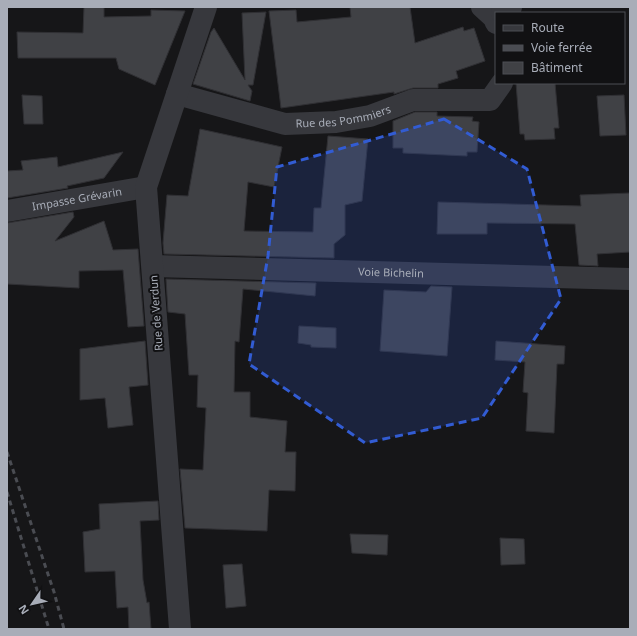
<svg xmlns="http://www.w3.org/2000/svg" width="637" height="636" viewBox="0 0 637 636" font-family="'Noto Sans',sans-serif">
<rect width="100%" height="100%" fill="#161618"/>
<g fill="#404145" stroke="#303034">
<path d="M84 7H104V17L151 16V10L185 11 155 85 119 69 116 58H18L17 32 83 33Z"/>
<path d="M350 7H410L415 43 463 27 464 31 474 28 485 61 456 71 458 78 438 84V88H413L394 94V92L281 108 269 11 296 10 297 22 351 17Z"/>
<path d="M266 12 253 85H248L252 91 250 101 193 84 211 32 214 28 245 80 242 13Z"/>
<path d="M516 83H555L559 128H554L555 139 525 140 524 134H520Z"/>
<path d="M22 95 42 96 43 124H24Z"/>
<path d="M624 95 626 135 600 136 597 96Z"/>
<path d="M415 112H437V116L473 117 472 121 479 122 477 152H467V156L403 153V148H393V121Z"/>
<path d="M200 129 282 147 274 187 248 182 244 231 313 232 314 208H321L328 136 368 139 362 201 345 205V235L334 244V258L164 254 163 243 167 195 188 196Z"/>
<path d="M123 152 104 178 67 186 68 188 7 198V171L23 170 21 161 57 157 58 167Z"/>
<path d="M630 193V252L597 254 598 266 579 265 575 224 487 223V234H437L438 202 581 206 580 195Z"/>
<path d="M73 212 74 217 55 241 104 221 113 250 138 249 144 326 128 327 123 270 79 271V288L7 284V223Z"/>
<path d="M166 279 316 283 315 296 243 289 239 342 235 341 234 392H250V417L287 421 285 452H296L295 491 269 490 267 531 185 528 180 469 203 470 206 408 197 407 198 375H189L185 314 168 312Z"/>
<path d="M431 286 452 287 447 356 380 351 384 290 426 292Z"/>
<path d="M299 326 336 328V348L311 347V345L298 343Z"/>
<path d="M145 341 148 385 129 387 133 425 108 428 105 398 80 400V349Z"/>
<path d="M496 341 565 346 564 364H557L554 433 526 431 528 393 523 392 525 362 495 360Z"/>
<path d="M158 501 159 520 140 521 143 580 147 603 149 602 151 629H129L128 607 117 608 115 571 85 572 83 532 100 529 99 504Z"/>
<path d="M350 534 388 535 387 555 352 553Z"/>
<path d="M500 538 524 539 525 564 501 565Z"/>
<path d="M242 564 246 606 226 608 223 565Z"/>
</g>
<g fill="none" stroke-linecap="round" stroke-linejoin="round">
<g stroke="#37383d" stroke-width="22">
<path d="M482 7 494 18 496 23"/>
<path d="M502 13 511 7"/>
<path id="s1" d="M177 94 285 124 336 122 370 116 413 100H490L502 83"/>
<path id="s2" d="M7 211 146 187"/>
<path id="s3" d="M153 266 630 279"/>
<path d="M180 629 146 187 206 7"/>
</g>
<g stroke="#4a4c52" stroke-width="3" stroke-dasharray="5 4" stroke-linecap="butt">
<path d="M7 452 54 592 64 629"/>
<path d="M7 492 49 629"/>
</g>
</g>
<path fill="#325cd3" fill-opacity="0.2" stroke="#325cd3" stroke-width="3" stroke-dasharray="8 5" stroke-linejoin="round" d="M444 119 527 169 561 299 482 418 365 443 249 364 268 256 277 167Z"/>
<g text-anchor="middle" stroke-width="4" stroke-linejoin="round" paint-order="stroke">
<g font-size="11" fill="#a8adb8" stroke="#111113">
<text dy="4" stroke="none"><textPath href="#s1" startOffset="171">Rue des Pommiers</textPath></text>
<text dy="4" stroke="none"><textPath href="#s2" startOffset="71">Impasse Grévarin</textPath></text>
<text dy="4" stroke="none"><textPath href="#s3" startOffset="238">Voie Bichelin</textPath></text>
<text transform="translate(156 313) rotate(-94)" y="4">Rue de Verdun</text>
</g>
</g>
<rect width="637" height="636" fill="none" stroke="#a8adb8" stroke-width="16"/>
<rect x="495" y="12" width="130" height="72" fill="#111113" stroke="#4d4f55"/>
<rect x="503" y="25" width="20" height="6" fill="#37383d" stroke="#4d4f55"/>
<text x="531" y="32" font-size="12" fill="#a8adb8">Route</text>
<rect x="503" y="45" width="20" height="6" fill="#4a4c52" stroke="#4d4f55"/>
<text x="531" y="52" font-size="12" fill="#a8adb8">Voie ferrée</text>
<rect x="503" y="62" width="20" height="12" fill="#404145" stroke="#4d4f55"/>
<text x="531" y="72" font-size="12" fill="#a8adb8">Bâtiment</text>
<g transform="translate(32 604) rotate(236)" stroke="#111113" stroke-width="3" paint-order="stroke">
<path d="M0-3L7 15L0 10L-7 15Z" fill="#a8adb8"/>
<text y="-6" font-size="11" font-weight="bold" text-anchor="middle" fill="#a8adb8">N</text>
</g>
</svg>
